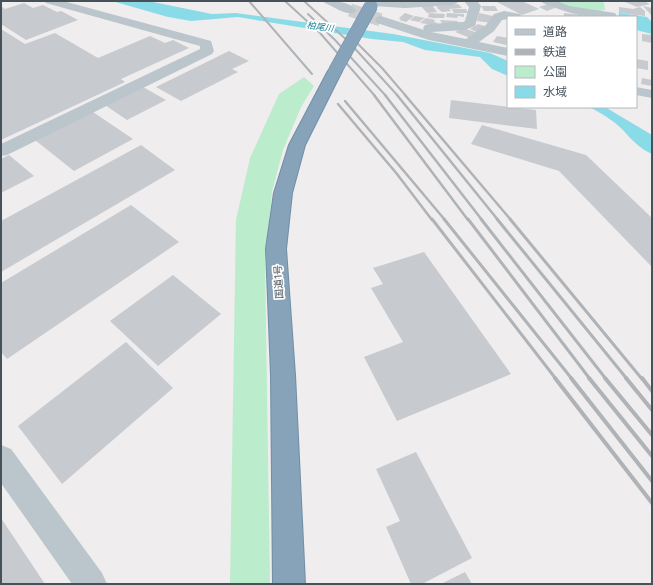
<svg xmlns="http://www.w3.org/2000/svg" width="653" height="585" viewBox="0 0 653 585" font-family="Inter,'Noto Sans JP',sans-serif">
<rect width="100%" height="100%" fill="#efeded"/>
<g fill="#bbeccb">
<path d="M552 1H601L604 3 605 10C588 14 568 7 552 1Z"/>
<path d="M304 77 314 86 301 107 283 150 272 192 265 261 270 584H230L236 220 250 158 279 94Z"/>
</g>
<g fill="#8adbe8">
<path d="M112 1H148L212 14 236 13 393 34 490 53 508 61V76L492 69 480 57 425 50 403 42 372 39 238 17 191 21 168 17Z"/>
<path d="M619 13 647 17 652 22V34L636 30V17H618Z"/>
<path d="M589 107H605L652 135V154C639 148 632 140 623 130 613 120 601 113 589 107Z"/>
</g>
<g fill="#c7cacf">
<path d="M495 1H522L539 9 522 15Z"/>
<path d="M644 1 650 4 637 7 625 2Z"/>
<path d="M24 3 33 8 43 5 57 12 61 11 78 20 26 40 1 24V6L5 9Z"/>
<path d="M458 4 462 8 449 9 451 11 442 12 437 8H438L436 6Z"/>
<path d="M548 4 555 8 547 11 539 7Z"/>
<path d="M432 5 437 12 427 13 421 6Z"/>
<path d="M481 6H495L498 11H484Z"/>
<path d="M643 6 652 8V16Z"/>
<path d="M619 7 633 9 640 7 645 11V16L619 13Z"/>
<path d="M452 9H466L468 13H454Z"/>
<path d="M405 13 414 16 406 22 399 20 401 19 399 18Z"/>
<path d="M429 13 445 14 444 18H432L428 17Z"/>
<path d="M447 13 464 14V17L458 16 457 18 446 17Z"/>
<path d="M479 13 493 16 491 23 477 21Z"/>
<path d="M564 13 582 15V17H564Z"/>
<path d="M415 16 425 18 419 22 410 20Z"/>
<path d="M426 18 435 20 434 22 438 23 434 25 420 23Z"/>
<path d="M440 20 457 21 461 24 443 25Z"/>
<path d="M478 24 488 27 479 33 470 29Z"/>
<path d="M1 29 25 44 55 33 98 58 150 36 165 43 173 40 189 48 121 79 125 82 1 140Z"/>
<path d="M461 29H466L478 33 470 38 455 32Z"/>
<path d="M642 34 652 35V43L642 41Z"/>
<path d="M497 36 508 38 506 45 493 42Z"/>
<path d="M229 51 249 61 232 69 238 72 181 101 156 87Z"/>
<path d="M636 59 648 61V70L636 68Z"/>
<path d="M642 78 652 80V86L641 84Z"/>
<path d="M143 87 166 100 127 120 105 105Z"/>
<path d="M451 100 536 110 537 129 449 118Z"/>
<path d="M93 112 133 139 74 171 35 140Z"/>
<path d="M482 125 586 155 652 218V267L559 171 471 144Z"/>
<path d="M141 145 175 170 1 272V221Z"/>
<path d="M9 155 34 176 1 193V159Z"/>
<path d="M131 205 179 242 7 359 1 352V283Z"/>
<path d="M424 252 511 374 397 421 364 357 403 342 371 288 383 284 373 268Z"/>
<path d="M173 275 221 314 158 366 110 321Z"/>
<path d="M126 342 173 388 62 484 18 426Z"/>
<path d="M416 452 472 558 422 584H411L386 527 400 521 376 469Z"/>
<path d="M1 518 45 584H1Z"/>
<path d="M465 572 472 584H441Z"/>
</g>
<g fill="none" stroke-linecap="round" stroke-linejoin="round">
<path stroke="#cdcecf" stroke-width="13" stroke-dasharray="13 6" stroke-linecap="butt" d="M350 10 381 20"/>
<g stroke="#718ea6" stroke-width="2">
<path id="highway" d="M335 67 340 68 342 71 305 145 292 193 286 249 295 375 305 584H273L271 375 266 249 274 193 289 145 328 71 330 68Z"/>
</g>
<g fill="#bbc5cc" fill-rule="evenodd">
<path d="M44 1H63L211 41 214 51 212 54 7 155 1 156V144L200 49V46L46 3Z"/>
<path d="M323 1C334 1 349 1 356 10L354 13C345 15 334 7 325 3Z"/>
<path d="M368 1H459L457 3 453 5 405 8 373 6 369 4Z"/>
<path d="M464 1H477L481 6 475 26 465 30 431 32 466 39 486 25 494 14 504 11 520 14 522 17H508V19L502 20 494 31 479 42 508 48V56L429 40 377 23 375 20 377 17 381 16 424 30 423 28 425 25 429 24 463 22 465 21 469 7Z"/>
<path d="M541 1H557L569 6 615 13 617 16C599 23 561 11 543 3Z"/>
<path d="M636 87 652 90V98L636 95Z"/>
<path d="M1 445 11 449 102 573 107 584H72L1 483Z"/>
</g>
<use href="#highway" fill="#86a3ba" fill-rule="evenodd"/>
<g stroke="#afb3b7" stroke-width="2">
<path d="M249 1 312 74"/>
<path d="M285 1 320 33 375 96"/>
<path d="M304 1 349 42 398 96"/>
<path d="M308 14 335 40 386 96"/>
<path d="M355 41 382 68 406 96"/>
</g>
<g stroke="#afb3b7" stroke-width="2.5">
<path d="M374 95 468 220"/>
<path d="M385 95 482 220"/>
<path d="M397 95 498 220"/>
<path d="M405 95 511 220"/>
<path d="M345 101 445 220"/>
<path d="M338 104 397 174 432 220"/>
</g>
<g stroke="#afb3b7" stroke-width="3">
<path d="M432 219 556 379"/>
<path d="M444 219 572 379"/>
<path d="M468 219 590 379"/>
<path d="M481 219 606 379"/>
<path d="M497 219 627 379"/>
<path d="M510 219 642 379"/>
</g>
<g stroke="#afb3b7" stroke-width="4">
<path d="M555 378 652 503"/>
<path d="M571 378 652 481"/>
<path d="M589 378 652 456"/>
<path d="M605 378 652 435"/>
<path d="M626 378 652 410"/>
<path d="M642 378 652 391"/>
</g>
<g stroke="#718ea6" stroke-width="14" stroke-linecap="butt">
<path id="highway-bridge" d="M335 71 371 6"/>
</g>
<use href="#highway-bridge" stroke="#86a3ba" stroke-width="13"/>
</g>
<g text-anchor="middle" stroke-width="3.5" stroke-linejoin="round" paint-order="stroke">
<g font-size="9" font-style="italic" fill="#118093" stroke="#fff">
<text transform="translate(320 27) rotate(8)" y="3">柏尾川</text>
</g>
<g font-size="10" fill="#465159" stroke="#fff">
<text transform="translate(278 282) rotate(-93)" y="4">国道1号</text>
</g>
</g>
<rect width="653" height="585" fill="none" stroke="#465159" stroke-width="4"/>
<rect x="507" y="16" width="130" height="92" fill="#ffffff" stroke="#b5b9bd"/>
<rect x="515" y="29" width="20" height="6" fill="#bbc5cc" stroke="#b5b9bd"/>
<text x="543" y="36" font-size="12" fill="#465159">道路</text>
<rect x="515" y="49" width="20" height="6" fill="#afb3b7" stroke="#b5b9bd"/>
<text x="543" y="56" font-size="12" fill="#465159">鉄道</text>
<rect x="515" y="66" width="20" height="12" fill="#bbeccb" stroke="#b5b9bd"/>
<text x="543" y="76" font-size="12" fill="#465159">公園</text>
<rect x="515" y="86" width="20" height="12" fill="#8adbe8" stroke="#b5b9bd"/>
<text x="543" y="96" font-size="12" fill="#465159">水域</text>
</svg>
